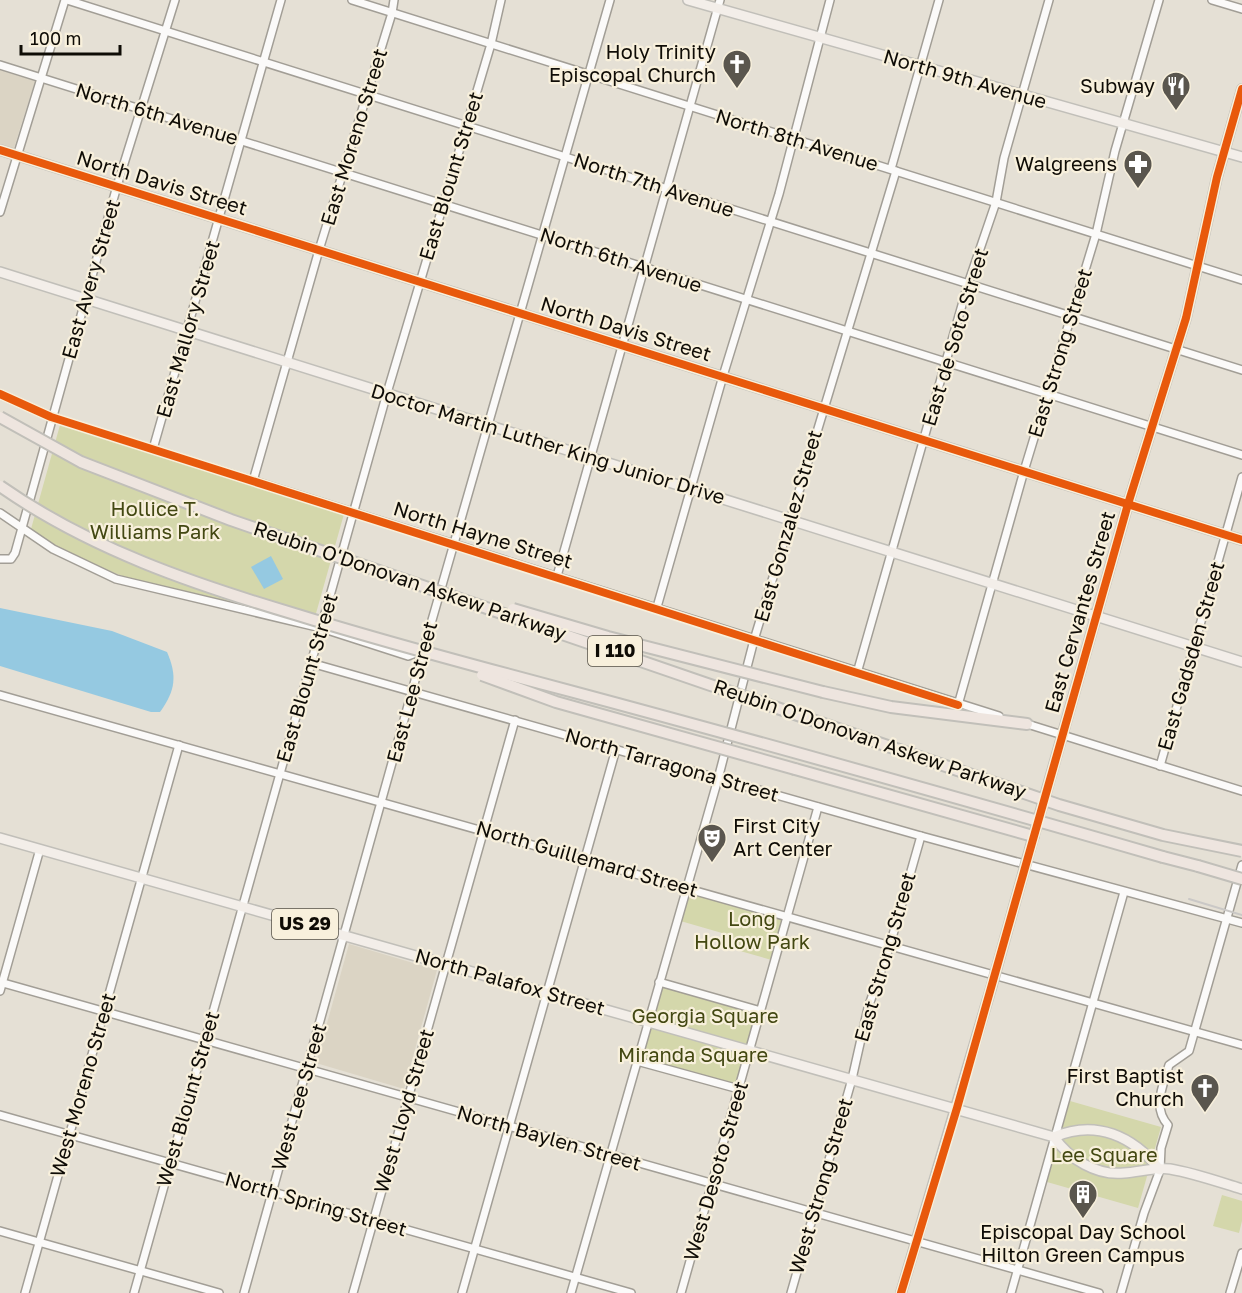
<svg xmlns="http://www.w3.org/2000/svg" width="1242" height="1293" viewBox="0 0 1242 1293" font-family="'Golos Text',sans-serif">
<rect width="100%" height="100%" fill="#e5e0d5"/>
<g fill="#dbd4c4">
<path d="M0 70 35 81 14 148 0 144Z"/>
<path d="M349 944 437 970 404 1089 316 1063Z"/>
</g>
<g fill="#d4d7ab">
<path d="M60 425 344 514 313 624C217 601 113 588 31 529Z"/>
<path d="M686 888 788 916 775 961 719 945 722 933 677 920Z"/>
<path d="M659 982 761 1011 739 1089 637 1061Z"/>
<path d="M1070 1101 1161 1127 1138 1208 1047 1182Z"/>
<path d="M1222 1195 1242 1201V1221L1239 1233 1213 1226Z"/>
</g>
<g fill="#95c9e1">
<path d="M271 556 283 579 264 589 251 567Z"/>
<path d="M0 608 112 631 167 652C177 675 176 690 160 712H151L0 666Z"/>
</g>
<g fill="none" stroke-linecap="round" stroke-linejoin="round">
<g stroke="#a29e96" stroke-width="10">
<g id="minor">
<path d="M67 0 1242 370"/>
<path d="M352 0 1242 280"/>
<path d="M1212 0 1242 9"/>
<path d="M0 65 1242 455"/>
<path d="M891 169 939 0"/>
<path d="M0 212 65 0"/>
<path d="M0 394 51 417 999 716"/>
<path d="M153 449 281 0"/>
<path d="M253 481 319 250 392 13 394 0"/>
<path d="M0 513 53 549 116 579 321 628 408 656 416 653 421 648"/>
<path d="M0 559H11L15 553 117 186 175 0"/>
<path d="M557 576 720 0"/>
<path d="M657 607 723 376 779 194 830 0"/>
<path d="M311 663 921 836 1242 923"/>
<path d="M857 673 968 284 996 202 1004 158 1049 0"/>
<path d="M0 695 1242 1045"/>
<path d="M958 705 1024 471 1096 234 1115 151 1159 0"/>
<path d="M1024 723 1242 791"/>
<path d="M1160 766 1242 477"/>
<path d="M0 982 1099 1293"/>
<path d="M659 982 761 1011"/>
<path d="M0 991 40 849"/>
<path d="M637 1061 739 1089"/>
<path d="M0 1115 631 1293"/>
<path d="M0 1231 219 1293"/>
<path d="M25 1293 179 745"/>
<path d="M134 1293 387 393 491 44 501 0"/>
<path d="M244 1293 426 641 610 0"/>
<path d="M353 1293 515 720"/>
<path d="M462 1293 616 749"/>
<path d="M571 1293 718 779 754 640 896 171"/>
<path d="M681 1293 818 807"/>
<path d="M791 1293 852 1079 868 1008 890 945 921 836"/>
<path d="M1011 1293 1124 892"/>
<path d="M1121 1293 1144 1213 1160 1170 1161 1148 1168 1125C1152 1107 1163 1086 1169 1065L1189 1051 1242 865"/>
<path d="M1230 1293 1242 1253"/>
</g>
</g>
<g stroke="#c1bfb9" stroke-width="12">
<g id="major">
<path d="M688 0 1242 157"/>
<path d="M0 150 1242 540"/>
<path d="M0 272 1242 662"/>
<path d="M0 838 1054 1137C1096 1119 1133 1136 1160 1170"/>
<path d="M1030 849 1128 504 1186 318 1217 177 1242 89"/>
<path d="M1054 1137C1069 1159 1097 1176 1124 1173 1139 1172 1156 1167 1170 1169 1194 1173 1219 1182 1242 1189"/>
<path d="M901 1293 992 985"/>
</g>
</g>
<g stroke="#c1bfb9" stroke-width="14">
<g id="highway">
<path d="M823 692 891 707 1027 724"/>
<path d="M795 769 1033 836"/>
<path d="M1163 857 1198 866"/>
</g>
</g>
<use href="#minor" stroke="#fbfaf9" stroke-width="7"/>
<use href="#major" stroke="#f3eee9" stroke-width="9"/>
<use href="#highway" stroke="#eee5df" stroke-width="10"/>
<path stroke="#cac8c6" stroke-width="2" d="M1189 899 1242 915"/>
<g stroke="#c1bfb9" stroke-width="12" stroke-linecap="butt">
<path id="major-bridge" d="M992 985 1030 849"/>
</g>
<g stroke="#c1bfb9" stroke-width="14" stroke-linecap="butt">
<g id="highway-bridge">
<path d="M0 417 81 462 231 520 1059 805 1163 835 1242 851"/>
<path d="M0 486C90 549 193 584 298 615 388 643 479 667 570 691 768 744 966 800 1163 857"/>
<path d="M513 609 608 637 823 692"/>
<path d="M482 675 556 702 795 769"/>
<path d="M1198 866 1242 879"/>
</g>
</g>
<use href="#major-bridge" stroke="#f3eee9" stroke-width="9"/>
<use href="#highway-bridge" stroke="#eee5df" stroke-width="10"/>
<g stroke="#f8f0dc" stroke-width="11">
<g id="cycleway">
<path d="M0 150 1242 540"/>
<path d="M0 394 51 417 958 705"/>
<path d="M901 1293 957 1108 1128 504 1186 318 1217 177 1242 89"/>
</g>
</g>
<use href="#cycleway" stroke="#e8590c" stroke-width="8"/>
</g>
<defs>
<g id="church-pin" transform="scale(1.5)"><path d="M0 17L-7.5 6A9.5 9.5 0 1 1 7.5 6Z" fill="#5a564e" stroke="#f8f0dc"/><path d="M-1.2-6h2.4v3.5h3.3v2.4h-3.3V6h-2.4V-.1h-3.3v-2.4h3.3Z" fill="#fff"/></g>
<g id="restaurant-pin" transform="scale(1.5)"><path d="M0 17L-7.5 6A9.5 9.5 0 1 1 7.5 6Z" fill="#5a564e" stroke="#f8f0dc"/><path d="M-5-6h1v4h1v-4h1v4h1v-4h1v5L-1.5 .5V6h-2V.5L-5-1ZM5-6V6H3V1.5H1.5Q1.5-4 5-6Z" fill="#fff"/></g>
<g id="pharmacy-pin" transform="scale(1.5)"><path d="M0 17L-7.5 6A9.5 9.5 0 1 1 7.5 6Z" fill="#5a564e" stroke="#f8f0dc"/><path d="M-2-6h4v4h4v4h-4v4h-4v-4h-4v-4h4Z" fill="#fff"/></g>
<g id="theatre-pin" transform="scale(1.5)"><path d="M0 17L-7.5 6A9.5 9.5 0 1 1 7.5 6Z" fill="#5a564e" stroke="#f8f0dc"/><path d="M-5-5.5Q0-4 5-5.5V0Q5 5 0 6Q-5 5-5 0ZM-3.3-2.5H-1v1.5H-3.3ZM1-2.5H3.3v1.5H1ZM-2.8 1Q0 5.5 2.8 1Z" fill="#fff"/></g>
<g id="building-pin" transform="scale(1.5)"><path d="M0 17L-7.5 6A9.5 9.5 0 1 1 7.5 6Z" fill="#5a564e" stroke="#f8f0dc"/><path d="M-4-6H4V6H1V3H-1V6H-4ZM-2.5-4.3h1.7v1.8h-1.7ZM.8-4.3h1.7v1.8H.8ZM-2.5-1h1.7V.8h-1.7ZM.8-1h1.7V.8H.8Z" fill="#fff"/></g>
</defs>
<g fill-rule="evenodd">
<use href="#church-pin" x="737" y="64"/>
<use href="#restaurant-pin" x="1176" y="86"/>
<use href="#pharmacy-pin" x="1138" y="164"/>
<use href="#theatre-pin" x="712" y="838"/>
<use href="#church-pin" x="1205" y="1088"/>
<use href="#building-pin" x="1083" y="1194"/>
</g>
<g text-anchor="middle" stroke-width="4.5" stroke-linejoin="round" paint-order="stroke">
<g fill="#f8f0dc" stroke="#555046" stroke-width="1.5">
<rect x="588" y="636" width="54" height="30" rx="4.5"/>
<rect x="272" y="909" width="66" height="30" rx="4.5"/>
</g>
<g font-size="18" font-weight="bold" fill="#0f0c06">
<text x="615" y="657">I 110</text>
<text x="305" y="930">US 29</text>
</g>
<g font-size="20" fill="#0f0c06" stroke="#f8f0dc" text-anchor="end">
<text x="716" y="59">Holy Trinity<tspan x="716" dy="23">Episcopal Church</tspan></text>
<text x="1155" y="93">Subway</text>
<text x="1117" y="171">Walgreens</text>
<text x="733" y="833" text-anchor="start">First City<tspan x="733" dy="23">Art Center</tspan></text>
<text x="1184" y="1083">First Baptist<tspan x="1184" dy="23">Church</tspan></text>
<text x="1083" y="1239" text-anchor="middle">Episcopal Day School<tspan x="1083" dy="23">Hilton Green Campus</tspan></text>
</g>
<g font-size="20" fill="#0f0c06" stroke="#f8f0dc">
<text transform="translate(965 79) rotate(16)" y="7">North 9th Avenue</text>
<text transform="translate(157 114) rotate(17)" y="7">North 6th Avenue</text>
<text transform="translate(354 137) rotate(-73)" y="7">East Moreno Street</text>
<text transform="translate(797 140) rotate(17)" y="7">North 8th Avenue</text>
<text transform="translate(451 176) rotate(-73)" y="7">East Blount Street</text>
<text transform="translate(162 183) rotate(17)" y="7">North Davis Street</text>
<text transform="translate(654 185) rotate(18)" y="7">North 7th Avenue</text>
<text transform="translate(621 260) rotate(18)" y="7">North 6th Avenue</text>
<text transform="translate(91 279) rotate(-74)" y="7">East Avery Street</text>
<text transform="translate(188 329) rotate(-74)" y="7">East Mallory Street</text>
<text transform="translate(626 329) rotate(17)" y="7">North Davis Street</text>
<text transform="translate(955 337) rotate(-73)" y="7">East de Soto Street</text>
<text transform="translate(1060 353) rotate(-73)" y="7">East Strong Street</text>
<text transform="translate(548 444) rotate(17)" y="7">Doctor Martin Luther King Junior Drive</text>
<text transform="translate(788 526) rotate(-74)" y="7">East Gonzalez Street</text>
<text transform="translate(483 535) rotate(17)" y="7">North Hayne Street</text>
<text transform="translate(410 581) rotate(19)" y="7">Reubin O'Donovan Askew Parkway</text>
<text transform="translate(1080 612) rotate(-74)" y="7">East Cervantes Street</text>
<text transform="translate(1191 656) rotate(-74)" y="7">East Gadsden Street</text>
<text transform="translate(307 678) rotate(-74)" y="7">East Blount Street</text>
<text transform="translate(412 692) rotate(-75)" y="7">East Lee Street</text>
<text transform="translate(870 739) rotate(19)" y="7">Reubin O'Donovan Askew Parkway</text>
<text transform="translate(672 765) rotate(16)" y="7">North Tarragona Street</text>
<text transform="translate(587 859) rotate(16)" y="7">North Guillemard Street</text>
<text transform="translate(885 957) rotate(-74)" y="7">East Strong Street</text>
<text transform="translate(510 982) rotate(16)" y="7">North Palafox Street</text>
<text transform="translate(83 1085) rotate(-74)" y="7">West Moreno Street</text>
<text transform="translate(299 1097) rotate(-74)" y="7">West Lee Street</text>
<text transform="translate(188 1099) rotate(-74)" y="7">West Blount Street</text>
<text transform="translate(404 1111) rotate(-74)" y="7">West Lloyd Street</text>
<text transform="translate(549 1138) rotate(16)" y="7">North Baylen Street</text>
<text transform="translate(716 1171) rotate(-74)" y="7">West Desoto Street</text>
<text transform="translate(821 1186) rotate(-74)" y="7">West Strong Street</text>
<text transform="translate(316 1204) rotate(16)" y="7">North Spring Street</text>
</g>
<g font-size="20" fill="#434812" stroke="#f8f0dc">
<text x="155" y="516">Hollice T.<tspan x="155" dy="23">Williams Park</tspan></text>
<text x="752" y="926">Long<tspan x="752" dy="23">Hollow Park</tspan></text>
<text x="705" y="1023">Georgia Square</text>
<text x="693" y="1062">Miranda Square</text>
<text x="1104" y="1162">Lee Square</text>
</g>
</g>
<path d="M21 45v9h99v-9" fill="none" stroke="#0f0c06" stroke-width="3"/>
<text x="30" y="45" font-size="18" fill="#0f0c06" stroke="#f8f0dc" stroke-width="4.5" paint-order="stroke">100 m</text>
</svg>
